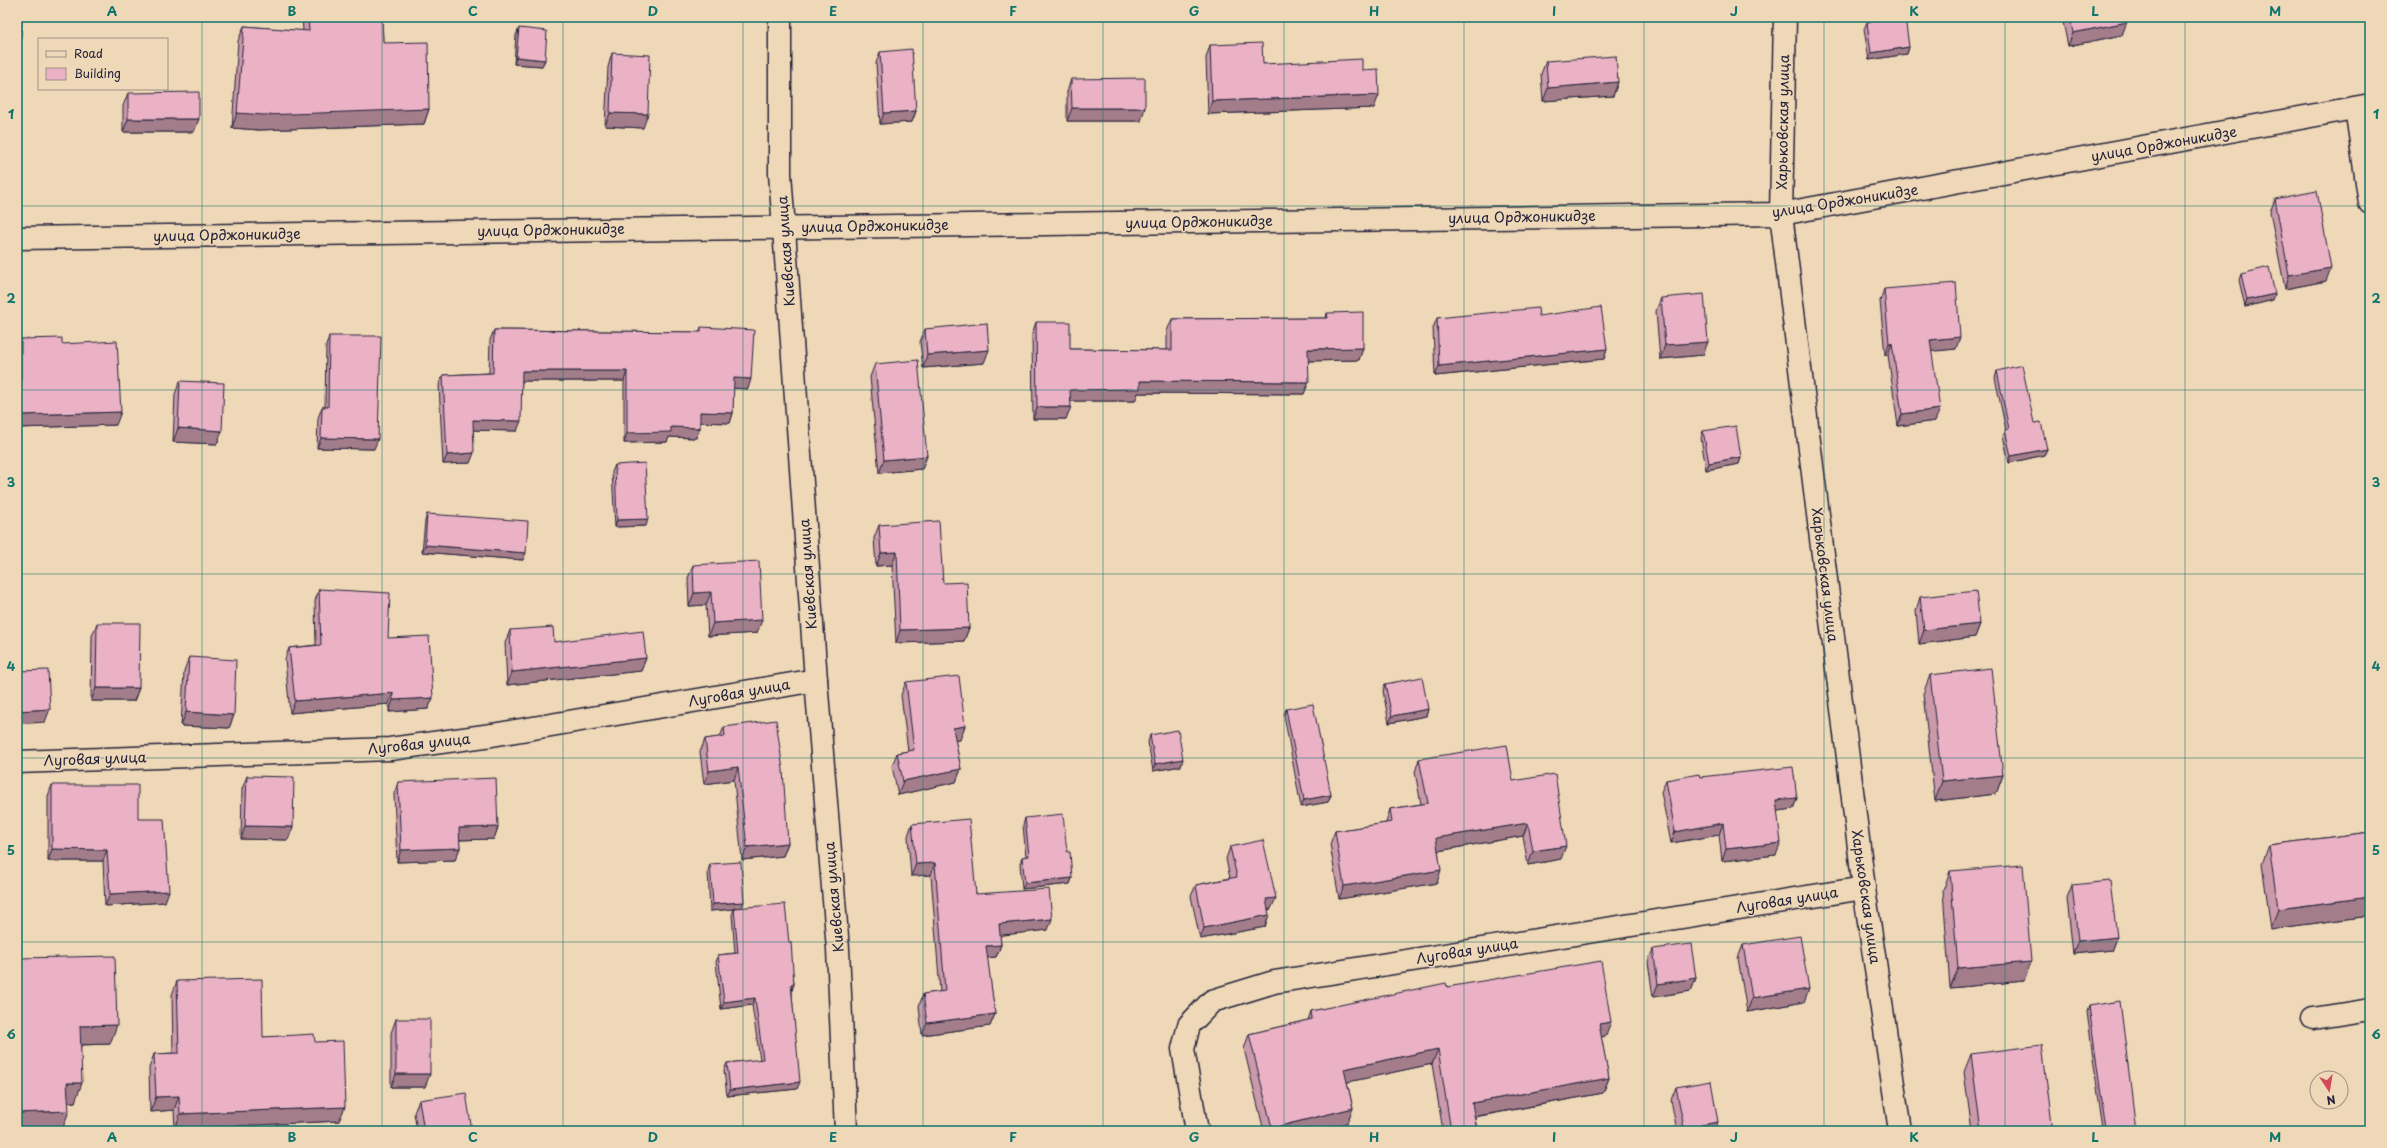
<svg xmlns="http://www.w3.org/2000/svg" width="2387" height="1148" viewBox="0 0 2387 1148" font-family="'Playpen Sans',sans-serif">
<rect width="100%" height="100%" fill="#efd8b7"/>
<filter id="ink" filterUnits="userSpaceOnUse"><feTurbulence type="fractalNoise" baseFrequency=".025" numOctaves="2"/><feDisplacementMap in="SourceGraphic" scale="8" xChannelSelector="R" yChannelSelector="G"/><feConvolveMatrix kernelMatrix="1 2 1 2 8 2 1 2 1" color-interpolation-filters="sRGB"/></filter>
<g filter="url(#ink)">
<g fill="none" stroke-linecap="round" stroke-linejoin="round">
<g stroke="#22223b" stroke-width="25">
<g id="minor">
<path d="M780 17V173L816 680 838 949 846 1131"/>
<path d="M1785 17 1781 214 1864 888 1900 1131"/>
<path d="M2356 108 2370 203"/>
<path d="M17 238 1781 214 2370 105"/>
<path d="M17 762 390 749 492 735 816 680"/>
<path d="M2313 1019 2370 1010"/>
<path d="M1197 1131 1183 1049 1189 1025 1212 1001 1274 982 1864 888"/>
</g>
</g>
<use href="#minor" stroke="#efd8b7" stroke-width="22"/>
</g>
<g fill="#ca99aa" stroke="#22223b">
<path d="M302 17H382L383 43 429 109 424 124 259 130 232 128 238 41 244 26 303 31Z"/>
<path d="M2062 17H2126L2122 35 2068 46Z"/>
<path d="M1867 22 1909 47 1907 54 1869 60 1864 29Z"/>
<path d="M519 28 545 60 542 66 514 64 516 35Z"/>
<path d="M1210 45 1263 64 1362 70 1374 108 1208 114 1206 58Z"/>
<path d="M880 52 916 111 912 122 880 124 876 63Z"/>
<path d="M612 53 643 128 605 126 608 67Z"/>
<path d="M1546 61 1618 82 1613 96 1543 101 1541 74Z"/>
<path d="M1071 79 1141 121H1067V92Z"/>
<path d="M128 93 194 132H123V106Z"/>
<path d="M2275 199 2326 281 2285 289 2270 212Z"/>
<path d="M2241 274 2275 294 2273 300 2245 307 2239 280Z"/>
<path d="M1884 289 1956 349 1931 351 1935 421 1898 426 1888 355H1885L1880 301Z"/>
<path d="M1661 298 1703 355 1660 359 1656 311Z"/>
<path d="M1327 313 1363 348 1359 360 1308 361 1304 394 1138 393 1135 401H1070L1066 419H1033L1032 334 1036 322 1070 349 1167 350V331L1172 319 1326 318Z"/>
<path d="M1539 316 1607 349 1604 359 1435 376 1433 328 1437 318Z"/>
<path d="M701 327 748 389 733 388V413L730 423 700 422V428L696 438 669 437 667 442 624 443V381H522L517 431 473 430 470 463 443 464 439 385 443 375 489 373 490 340 494 330 700 332Z"/>
<path d="M925 329 984 363 923 368 920 342Z"/>
<path d="M329 336 374 449 317 448 318 418 322 407H325L326 346Z"/>
<path d="M21 339 62 344 116 425 17 428V351Z"/>
<path d="M875 364 927 456 922 469 879 473 870 377Z"/>
<path d="M1997 371 2034 423 2047 449 2044 455 2009 463 2003 436 2006 430 1995 378Z"/>
<path d="M180 381 222 431 217 444 173 442 175 394Z"/>
<path d="M1703 431 1741 457 1739 464 1706 470 1701 438Z"/>
<path d="M615 465 646 526 615 527 612 472Z"/>
<path d="M427 514 523 560 422 552 425 521Z"/>
<path d="M879 525 943 583 969 628 964 641 896 643 892 565 876 566 874 538Z"/>
<path d="M693 565 757 633 708 636 706 605 689 606 688 578Z"/>
<path d="M319 589 388 638 433 698 428 709 389 712V704L290 713 285 659 289 648 316 645 315 601Z"/>
<path d="M1920 597 1980 624 1975 637 1919 644 1916 611Z"/>
<path d="M97 623 139 688 134 701H91L92 636Z"/>
<path d="M510 630 554 642 646 658 641 671 507 685 505 643Z"/>
<path d="M189 657 234 715 229 728 181 726 184 671Z"/>
<path d="M1930 675 2003 775 1996 794 1935 801 1923 694Z"/>
<path d="M906 682 960 740H955L961 769 956 782 898 795 892 766 897 753 908 751 901 695Z"/>
<path d="M1385 684 1428 709 1426 716 1389 723 1383 691Z"/>
<path d="M1286 709 1331 795 1328 802 1301 807 1284 715Z"/>
<path d="M724 727 788 843 783 856 742 860 734 780 704 784 700 752 705 739 720 737Z"/>
<path d="M1150 735 1181 766 1153 771 1148 742Z"/>
<path d="M1419 759 1513 781 1561 859 1528 865 1523 836 1438 851 1437 883 1339 899 1330 844 1335 831 1386 823 1390 809 1421 804 1415 772Z"/>
<path d="M247 776 288 840 241 839 242 789Z"/>
<path d="M1700 777 1797 798 1793 809 1777 811 1776 855 1722 861 1719 835 1671 843 1661 792 1666 780Z"/>
<path d="M398 782 498 827 494 839 459 840 460 848 455 860 397 862 394 794Z"/>
<path d="M52 785 138 819 165 902 105 906 103 861H48V796Z"/>
<path d="M1025 818 1067 852 1072 878 1070 884 1022 889 1020 864 1022 857H1026L1023 825Z"/>
<path d="M912 824 976 894 1048 930 1000 935 1001 945 996 957 987 958 995 1014 990 1026 922 1035 919 1006 923 994 940 992 931 875 911 876 908 836Z"/>
<path d="M2370 832V916L2271 929 2262 864 2269 845Z"/>
<path d="M1230 847 1271 909 1268 910 1265 927 1200 939 1191 896 1196 885 1230 878 1226 859Z"/>
<path d="M710 864 742 908 789 943 794 984 792 990 797 1089 727 1096 724 1070 727 1063 760 1060 752 1005 721 1009 716 962 718 955 735 953 732 915 734 909 710 911 708 871Z"/>
<path d="M1950 871 2024 981 1950 988 1943 891Z"/>
<path d="M2072 885 2117 937 2112 950 2073 954 2067 898Z"/>
<path d="M1743 945 1804 1002 1747 1012 1738 958Z"/>
<path d="M1653 949 1696 978 1691 991 1653 997 1648 962Z"/>
<path d="M19 958 110 1044 81 1045 75 1102H68L62 1130 17 1131V962Z"/>
<path d="M177 981 263 1037 315 1042 339 1121 175 1129 174 1110 150 1112 149 1068 154 1054 173 1053 172 995Z"/>
<path d="M1447 987 1606 1036 1601 1037 1609 1078 1603 1093 1475 1117 1477 1131H1443L1432 1064 1347 1082 1353 1108 1347 1123 1313 1131H1264L1244 1049 1249 1034 1308 1020 1311 1011Z"/>
<path d="M2089 1006 2136 1130V1131H2103L2087 1012Z"/>
<path d="M396 1019 425 1087H391V1033Z"/>
<path d="M1971 1054 2053 1131H1972L1964 1072Z"/>
<path d="M1676 1087 1715 1131H1677L1671 1100Z"/>
<path d="M419 1100 472 1131H417L414 1113Z"/>
</g>
<g fill="#a47d8b" stroke="#22223b">
<path d="M2191 17H2209L2190 20Z"/>
<path d="M2127 22 2122 35 2068 46 2073 33Z"/>
<path d="M1909 47 1907 54 1869 60 1871 53Z"/>
<path d="M516 57 545 60 542 66 514 64Z"/>
<path d="M1618 82 1613 96 1543 101 1548 88Z"/>
<path d="M1379 95 1374 108 1208 114 1212 101Z"/>
<path d="M1072 108H1145L1141 121H1067Z"/>
<path d="M429 109 424 124 259 130 232 128 237 113Z"/>
<path d="M916 111 912 122 880 124 884 113Z"/>
<path d="M610 113 648 114 643 128 605 126Z"/>
<path d="M128 119H199L194 132H123Z"/>
<path d="M2331 268 2326 281 2285 289 2289 275Z"/>
<path d="M2275 294 2273 300 2245 307 2247 300Z"/>
<path d="M1960 337 1956 349 1926 352 1930 340Z"/>
<path d="M1708 342 1703 355 1660 359 1665 345Z"/>
<path d="M1889 343H1892L1888 355H1885Z"/>
<path d="M1363 348 1359 360 1304 361 1308 349Z"/>
<path d="M1607 349 1604 359 1435 376 1439 366Z"/>
<path d="M989 350 984 363 923 368 927 355Z"/>
<path d="M522 371H627L624 381H519Z"/>
<path d="M734 378 751 379 748 389 730 388Z"/>
<path d="M1140 381 1309 382 1304 394 1138 393 1135 401H1066L1070 390Z"/>
<path d="M1037 407H1071L1066 419H1033Z"/>
<path d="M1940 409 1935 421 1898 426 1902 414Z"/>
<path d="M121 412 116 425 17 428V426L21 415Z"/>
<path d="M700 412 733 413 730 423 697 422Z"/>
<path d="M473 420 521 421 517 431 469 430Z"/>
<path d="M671 427 700 428 696 438 669 437 667 442 624 443 627 433Z"/>
<path d="M178 428 222 431 217 444 173 442Z"/>
<path d="M321 438 378 439 374 449 317 448Z"/>
<path d="M2047 449 2044 455 2009 463 2011 456Z"/>
<path d="M474 453 470 463 443 464 447 455Z"/>
<path d="M927 456 922 469 879 473 884 460Z"/>
<path d="M1741 457 1739 464 1706 470 1709 463Z"/>
<path d="M648 519 646 526 615 527 617 520Z"/>
<path d="M425 545 526 553 523 560 422 552Z"/>
<path d="M897 552 892 565 876 566 881 553Z"/>
<path d="M711 592 706 605 689 606 694 593Z"/>
<path d="M762 620 757 633 708 636 713 623Z"/>
<path d="M1980 624 1975 637 1919 644 1924 630Z"/>
<path d="M969 628 964 641 896 643 900 630Z"/>
<path d="M646 658 641 671 507 685 512 672Z"/>
<path d="M96 688H139L134 701H91Z"/>
<path d="M393 693 389 704 290 713 295 701Z"/>
<path d="M433 698 428 709 389 712 393 700Z"/>
<path d="M50 709 45 722 17 724V711Z"/>
<path d="M1428 709 1426 716 1389 723 1392 716Z"/>
<path d="M186 712 234 715 229 728 181 726Z"/>
<path d="M965 726 960 740 948 741 953 728Z"/>
<path d="M1183 759 1181 766 1153 771 1155 764Z"/>
<path d="M738 767 734 780 704 784 709 771Z"/>
<path d="M961 769 956 782 898 795 903 781Z"/>
<path d="M2003 775 1996 794 1935 801 1942 781Z"/>
<path d="M1331 795 1328 802 1301 807 1304 800Z"/>
<path d="M1797 798 1793 809 1772 812 1776 800Z"/>
<path d="M1528 823 1523 836 1432 852 1436 838Z"/>
<path d="M1723 823 1719 835 1671 843 1675 832Z"/>
<path d="M245 826 293 827 288 840 241 839Z"/>
<path d="M498 827 494 839 455 840 459 828Z"/>
<path d="M788 843 783 856 742 860 747 847Z"/>
<path d="M1781 843 1776 855 1722 861 1726 849Z"/>
<path d="M1566 846 1561 859 1528 865 1533 851Z"/>
<path d="M460 848 455 860 397 862 401 850Z"/>
<path d="M52 849 107 850 103 861H48Z"/>
<path d="M935 863 931 875 911 876 916 864Z"/>
<path d="M1441 870 1437 883 1339 899 1344 886Z"/>
<path d="M1072 878 1070 884 1022 889 1025 883Z"/>
<path d="M169 891 165 902 105 906 110 894Z"/>
<path d="M2370 897V916L2271 929 2278 909Z"/>
<path d="M1276 898 1271 909 1262 911 1266 899Z"/>
<path d="M744 902 741 909 734 908V909L710 911 713 904Z"/>
<path d="M1269 915 1265 927 1200 939 1204 928Z"/>
<path d="M1052 919 1048 930 995 936 999 924Z"/>
<path d="M2117 937 2112 950 2073 954 2078 941Z"/>
<path d="M1001 945 996 957 982 958 986 946Z"/>
<path d="M2031 962 2024 981 1950 988 1958 968Z"/>
<path d="M1696 978 1691 991 1653 997 1658 984Z"/>
<path d="M791 984H794L792 990Z"/>
<path d="M1809 989 1804 1002 1747 1012 1752 998Z"/>
<path d="M755 998 752 1005 721 1009 724 1002Z"/>
<path d="M995 1014 990 1026 922 1035 927 1023Z"/>
<path d="M1611 1022 1606 1036 1593 1039 1599 1024Z"/>
<path d="M117 1025 110 1044 73 1045 80 1026Z"/>
<path d="M1438 1049 1432 1064 1339 1084 1344 1069Z"/>
<path d="M396 1074H430L425 1087H391Z"/>
<path d="M1609 1078 1603 1093 1467 1118 1472 1103Z"/>
<path d="M800 1082 797 1089 727 1096 730 1090Z"/>
<path d="M67 1083H82L75 1102H60Z"/>
<path d="M179 1096 174 1110 150 1112 156 1097Z"/>
<path d="M345 1107 339 1121 175 1129 180 1114Z"/>
<path d="M1353 1108 1347 1123 1313 1131H1271L1272 1128Z"/>
<path d="M69 1111 62 1130 17 1131V1113Z"/>
<path d="M1718 1122 1715 1131H1683L1684 1128Z"/>
</g>
<g fill="#ebb2c6" stroke="#22223b">
<path d="M17 17H22L17 119Z"/>
<path d="M308 17H382L383 43 428 42 429 109 264 115 237 113 244 26 309 31Z"/>
<path d="M1900 17H1905L1909 47 1871 53 1867 22Z"/>
<path d="M2070 17H2126L2127 22 2073 33Z"/>
<path d="M519 28 547 31 545 60 516 57Z"/>
<path d="M1262 43 1263 64 1362 59V70L1378 69 1379 95 1212 101 1210 45Z"/>
<path d="M912 49 916 111 884 113 880 52Z"/>
<path d="M612 53 650 55 648 114 610 113Z"/>
<path d="M1616 56 1618 82 1548 88 1546 61Z"/>
<path d="M1145 78V108H1072L1071 79Z"/>
<path d="M199 92V119H128V93Z"/>
<path d="M2317 191 2331 268 2289 275 2275 199Z"/>
<path d="M2269 267 2275 294 2247 300 2241 274Z"/>
<path d="M1956 283 1960 337 1930 340 1940 409 1902 414 1892 343H1889L1884 289Z"/>
<path d="M1704 294 1708 342 1665 345 1661 298Z"/>
<path d="M1601 307 1607 349 1439 366 1437 318 1538 308 1539 316Z"/>
<path d="M1363 312V348L1308 349 1309 382 1140 381V389L1070 390 1071 407H1037L1036 322H1070V349L1172 350V319L1328 318 1327 313Z"/>
<path d="M987 323 989 350 927 355 925 329Z"/>
<path d="M701 327 754 330 751 379 734 378 733 413 700 412V428L671 427V432L627 433V371H522L521 421 473 420 474 453 447 455 443 375 493 373 494 330 701 332Z"/>
<path d="M329 336H381L378 439 321 438 322 407H328Z"/>
<path d="M62 338V344L117 341 121 412 21 415V339Z"/>
<path d="M918 360 927 456 884 460 875 364Z"/>
<path d="M2022 365 2034 423 2041 422 2047 449 2011 456 2005 430 2009 429 1997 371Z"/>
<path d="M180 381 224 383 222 431 178 428Z"/>
<path d="M1736 426 1741 457 1709 463 1703 431Z"/>
<path d="M645 463 648 519 617 520 615 465Z"/>
<path d="M427 514 528 521 526 553 425 545Z"/>
<path d="M939 521 943 583 967 582 969 628 900 630 897 552 881 553 879 525Z"/>
<path d="M759 561 762 620 713 623 711 592 694 593 693 565Z"/>
<path d="M319 589 390 593 388 638 429 636 433 698 393 700V693L295 701 289 648 321 645Z"/>
<path d="M1976 591 1980 624 1924 630 1920 597Z"/>
<path d="M97 623H140L139 688H96Z"/>
<path d="M553 627 554 642 643 631 646 658 512 672 510 630Z"/>
<path d="M189 657 236 660 234 715 186 712Z"/>
<path d="M1991 668 2003 775 1942 781 1930 675Z"/>
<path d="M48 670 50 709 17 711V671Z"/>
<path d="M959 676 965 726 953 728 961 769 903 781 897 753 914 750 906 682Z"/>
<path d="M1422 677 1428 709 1392 716 1385 684Z"/>
<path d="M1313 704 1331 795 1304 800 1286 709Z"/>
<path d="M776 720 783 770 788 843 747 847 738 767 709 771 705 739 725 736 724 727Z"/>
<path d="M1178 730 1183 759 1155 764 1150 735Z"/>
<path d="M1507 745 1513 781 1555 774 1566 846 1533 851 1528 823 1436 838 1441 870 1344 886 1335 831 1392 822 1390 809 1428 803 1419 759Z"/>
<path d="M1793 767 1797 798 1776 800 1781 843 1726 849 1723 823 1675 832 1666 780 1699 774 1700 777Z"/>
<path d="M247 776 294 777 293 827 245 826Z"/>
<path d="M496 778 498 827 459 828 460 848 401 850 398 782Z"/>
<path d="M52 785H138V819H164L169 891 110 894 107 850 52 849Z"/>
<path d="M1063 814 1067 852H1070L1072 878 1025 883 1022 857 1029 856 1025 818Z"/>
<path d="M969 819 976 894 1049 889 1052 919 999 924 1001 945 986 946 995 1014 927 1023 923 994 945 991 935 863 916 864 912 824Z"/>
<path d="M2370 832V897L2278 909 2269 845Z"/>
<path d="M1263 840 1276 898 1266 899 1269 915 1204 928 1196 885 1237 877 1230 847Z"/>
<path d="M741 862 744 902 713 904 710 864Z"/>
<path d="M2023 865 2031 962 1958 968 1950 871Z"/>
<path d="M2110 881 2117 937 2078 941 2072 885Z"/>
<path d="M785 904 789 943 791 942 794 984H791L800 1082 730 1090 727 1063 763 1059 755 998 724 1002 718 955 738 953 734 908Z"/>
<path d="M1800 936 1809 989 1752 998 1743 945Z"/>
<path d="M1691 944 1696 978 1658 984 1653 949Z"/>
<path d="M115 956 117 1025 80 1026 82 1083H67L69 1111 17 1113V1040L20 1039 19 958Z"/>
<path d="M1601 961 1611 1022 1599 1024 1609 1078 1472 1103 1477 1131H1451L1438 1049 1344 1069 1353 1108 1272 1128 1249 1034 1312 1019 1311 1011 1446 983 1447 987Z"/>
<path d="M262 979 263 1037 314 1034 315 1042 343 1041 345 1107 180 1114 179 1096 156 1097 154 1054 179 1053 177 981Z"/>
<path d="M2120 1001 2136 1130 2127 1131H2106L2089 1006Z"/>
<rect x="396" y="1019" width="34" height="55"/>
<path d="M2042 1045 2053 1131H1981L1971 1054Z"/>
<path d="M1711 1081 1718 1122 1684 1128 1676 1087Z"/>
<path d="M466 1093 472 1131H424L419 1100Z"/>
</g>
</g>
<path fill="none" stroke="#0f766e" stroke-width="1" stroke-opacity="0.55" d="M202 17V1131M382 17V1131M563 17V1131M743 17V1131M923 17V1131M1103 17V1131M1284 17V1131M1464 17V1131M1644 17V1131M1824 17V1131M2005 17V1131M2185 17V1131M17 206H2370M17 390H2370M17 574H2370M17 758H2370M17 942H2370"/>
<g text-anchor="middle" stroke-width="3" stroke-linejoin="round" paint-order="stroke">
<g font-size="14" fill="#22223b" stroke="#efd8b7">
<text transform="translate(1783 122) rotate(-89)" y="5">Харьковская улица</text>
<text transform="translate(2164 144) rotate(-10)" y="5">улица Орджоникидзе</text>
<text transform="translate(1845 201) rotate(-9)" y="5">улица Орджоникидзе</text>
<text transform="translate(1522 217) rotate(-1)" y="5">улица Орджоникидзе</text>
<text transform="translate(1199 222) rotate(-1)" y="5">улица Орджоникидзе</text>
<text transform="translate(875 226) rotate(-1)" y="5">улица Орджоникидзе</text>
<text transform="translate(551 230) rotate(-1)" y="5">улица Орджоникидзе</text>
<text transform="translate(227 235) rotate(-1)" y="5">улица Орджоникидзе</text>
<text transform="translate(786 251) rotate(-94)" y="5">Киевская улица</text>
<text transform="translate(808 574) rotate(-94)" y="5">Киевская улица</text>
<text transform="translate(1825 575) rotate(83)" y="5">Харьковская улица</text>
<text transform="translate(739 693) rotate(-10)" y="5">Луговая улица</text>
<text transform="translate(419 744) rotate(-6)" y="5">Луговая улица</text>
<text transform="translate(95 759) rotate(-2)" y="5">Луговая улица</text>
<text transform="translate(834 897) rotate(-95)" y="5">Киевская улица</text>
<text transform="translate(1866 897) rotate(82)" y="5">Харьковская улица</text>
<text transform="translate(1787 900) rotate(-9)" y="5">Луговая улица</text>
<text transform="translate(1467 951) rotate(-9)" y="5">Луговая улица</text>
</g>
</g>
<rect width="2387" height="1148" fill="none" stroke="#efd8b7" stroke-width="44"/>
<rect x="38" y="38" width="130" height="52" fill="#efd8b7" stroke="#9d8f85"/>
<rect x="46" y="51" width="20" height="6" fill="#efd8b7" stroke="#9d8f85"/>
<text x="74" y="58" font-size="12" fill="#22223b">Road</text>
<rect x="46" y="68" width="20" height="12" fill="#ebb2c6" stroke="#9d8f85"/>
<text x="74" y="78" font-size="12" fill="#22223b">Building</text>
<g transform="translate(2329 1090) rotate(168)"><circle r="19" fill="#efd8b7" stroke="#9d8f85"/>
<path d="M0-3L7 15L0 10L-7 15Z" fill="#d1495b"/>
<text y="-6" font-size="11" font-weight="bold" text-anchor="middle" fill="#22223b">N</text>
</g>
<rect x="22" y="22" width="2343" height="1104" fill="none" stroke="#0f766e" stroke-width="1.5"/>
<g font-size="13" text-anchor="middle" font-weight="bold" fill="#0f766e">
<text x="112" y="16">A</text>
<text x="292" y="16">B</text>
<text x="473" y="16">C</text>
<text x="653" y="16">D</text>
<text x="833" y="16">E</text>
<text x="1013" y="16">F</text>
<text x="1194" y="16">G</text>
<text x="1374" y="16">H</text>
<text x="1554" y="16">I</text>
<text x="1734" y="16">J</text>
<text x="1914" y="16">K</text>
<text x="2095" y="16">L</text>
<text x="2275" y="16">M</text>
<text x="11" y="119">1</text>
<text x="2376" y="119">1</text>
<text x="11" y="303">2</text>
<text x="2376" y="303">2</text>
<text x="11" y="487">3</text>
<text x="2376" y="487">3</text>
<text x="11" y="671">4</text>
<text x="2376" y="671">4</text>
<text x="11" y="855">5</text>
<text x="2376" y="855">5</text>
<text x="11" y="1039">6</text>
<text x="2376" y="1039">6</text>
<text x="112" y="1142">A</text>
<text x="292" y="1142">B</text>
<text x="473" y="1142">C</text>
<text x="653" y="1142">D</text>
<text x="833" y="1142">E</text>
<text x="1013" y="1142">F</text>
<text x="1194" y="1142">G</text>
<text x="1374" y="1142">H</text>
<text x="1554" y="1142">I</text>
<text x="1734" y="1142">J</text>
<text x="1914" y="1142">K</text>
<text x="2095" y="1142">L</text>
<text x="2275" y="1142">M</text>
</g>
</svg>
